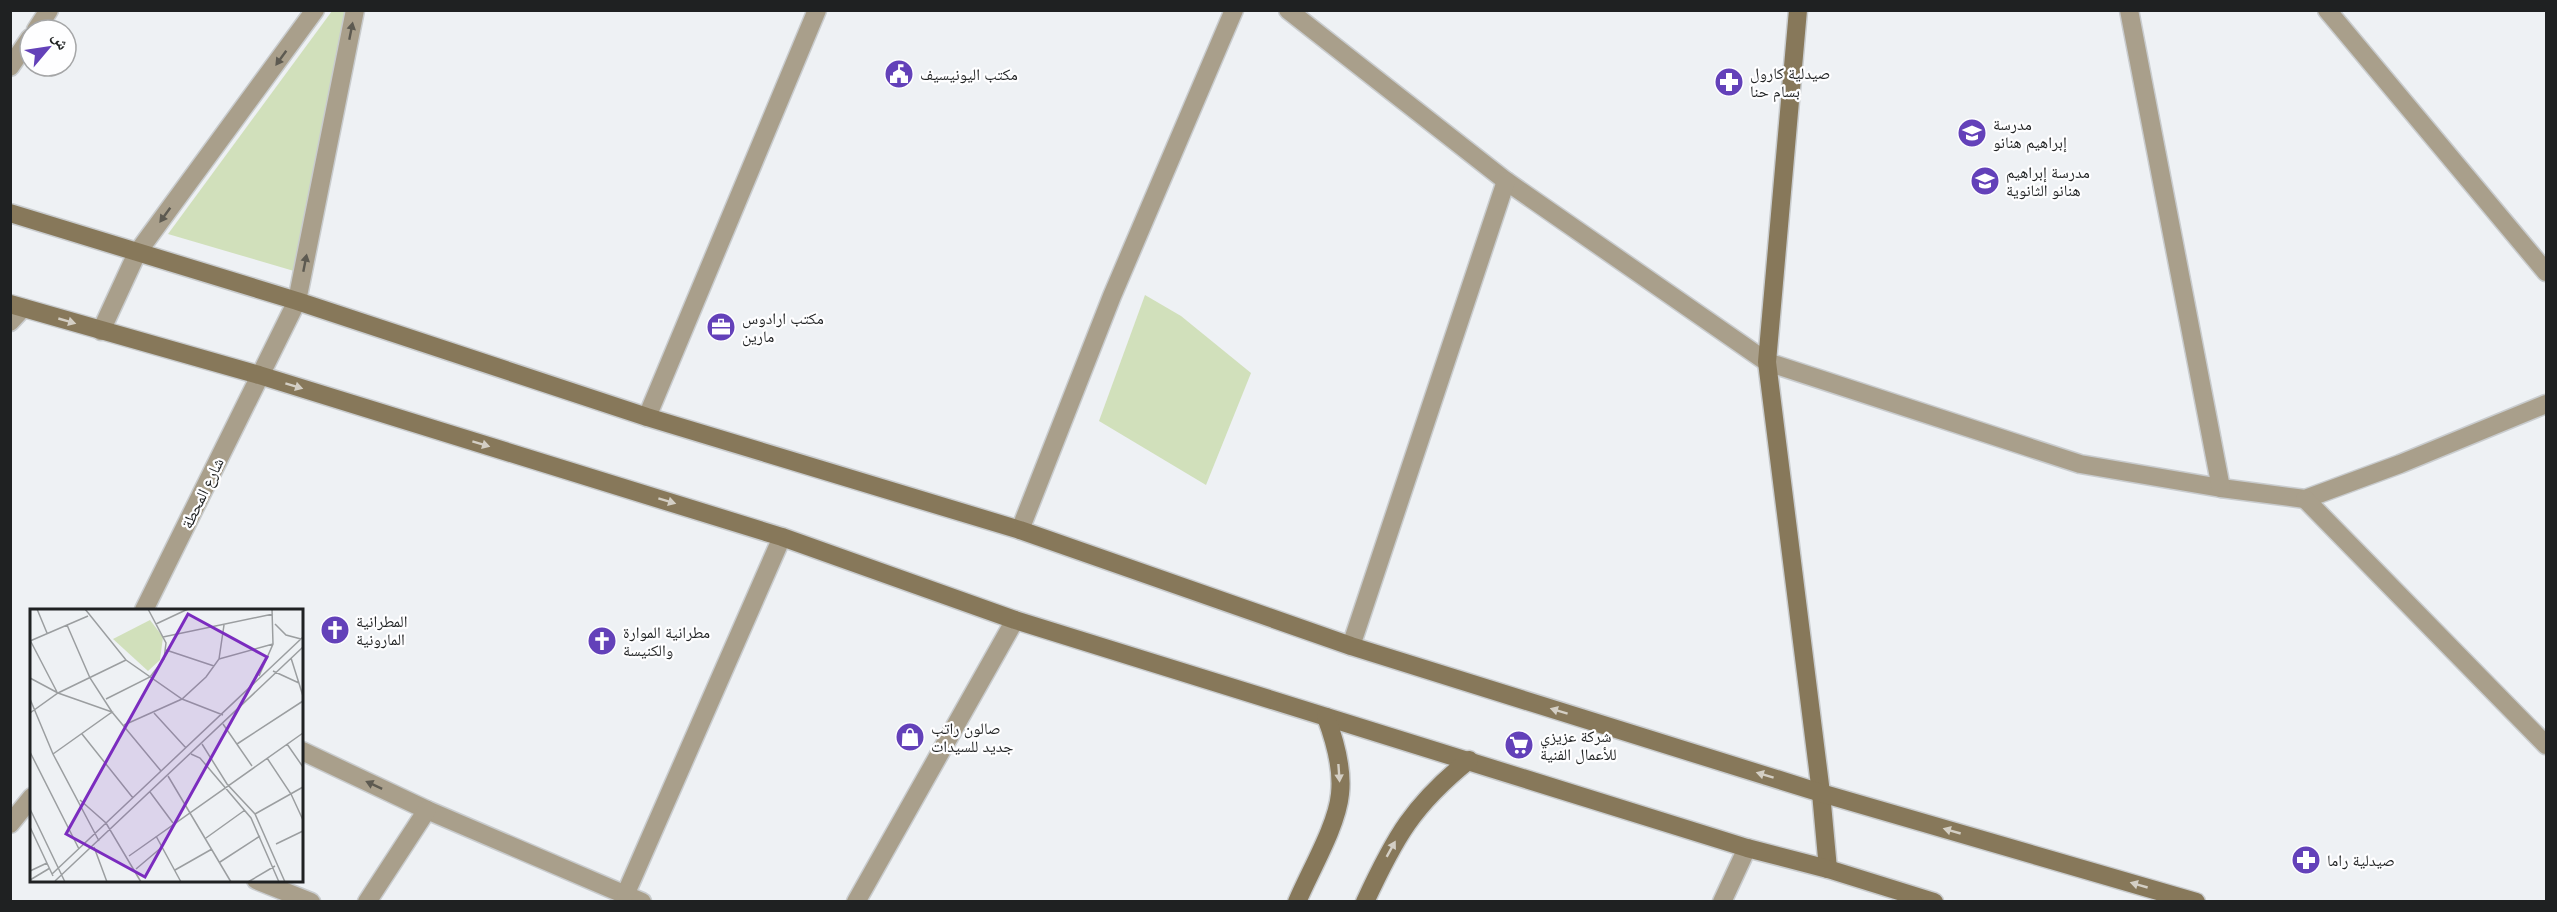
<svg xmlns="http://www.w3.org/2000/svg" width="2557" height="912" viewBox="0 0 2557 912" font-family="'Open Sans','Noto Naskh Arabic',sans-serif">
<rect width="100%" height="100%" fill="#eef1f4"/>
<g fill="#d1e0bb">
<path d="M332 11H346L294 271 168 234Z"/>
<path d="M1145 295 1181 316 1251 373 1206 485 1099 421Z"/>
</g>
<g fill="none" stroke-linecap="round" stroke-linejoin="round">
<g stroke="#c9ccce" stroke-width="21">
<g id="street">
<path d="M1288 10 1506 181 1767 362 2080 464 2221 488 2305 499 2400 464 2546 404"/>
<path d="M2129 10 2221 488"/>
<path d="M2327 10 2546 272"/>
<path d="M36 30 49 10"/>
<path d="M10 67 30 38"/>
<path d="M10 322 23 308"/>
<path d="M101 331 137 253 315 10"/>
<path d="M647 417 817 10"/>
<path d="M2305 499 2546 745"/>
<path d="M1020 530 1112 296 1234 10"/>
<path d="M144 610 297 301 355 10"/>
<path d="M1351 646 1506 181"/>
<path d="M302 751 427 810 642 902"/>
<path d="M10 824 32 797"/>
<path d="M256 880 311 902"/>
<path d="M626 893 782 537"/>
<path d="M367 902 427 810"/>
<path d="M856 902 1015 620"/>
<path d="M1722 902 1747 848"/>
</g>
</g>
<g stroke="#c9ccce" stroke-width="21">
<g id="secondary">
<path d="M1798 10 1767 362 1821 793 1828 869"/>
<path d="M10 213 297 301 647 417 1020 530 1351 646 1821 793 2196 902"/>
<path d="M10 304 259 375 782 537 1015 620 1747 848 1828 869 1934 902"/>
<path d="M1297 902C1310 871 1337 826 1340 794 1343 768 1335 741 1326 717"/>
<path d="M1365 902C1395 837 1413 805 1469 760"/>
</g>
</g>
<use href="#street" stroke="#a99f8b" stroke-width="18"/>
<use href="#secondary" stroke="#87785a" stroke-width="18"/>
</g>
<defs><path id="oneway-solid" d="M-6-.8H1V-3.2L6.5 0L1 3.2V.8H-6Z" transform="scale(1.5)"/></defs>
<g fill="#5d5a51">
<use href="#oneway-solid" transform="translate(351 31) rotate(-79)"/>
<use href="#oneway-solid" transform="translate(281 58) rotate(126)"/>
<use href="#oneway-solid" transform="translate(165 215) rotate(126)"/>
<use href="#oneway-solid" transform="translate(305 263) rotate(-79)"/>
<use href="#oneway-solid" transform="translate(374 785) rotate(-155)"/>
</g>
<g fill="#d4cfc5">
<use href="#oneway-solid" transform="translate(67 321) rotate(16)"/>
<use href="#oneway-solid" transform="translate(294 386) rotate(17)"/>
<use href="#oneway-solid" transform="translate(481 444) rotate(17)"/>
<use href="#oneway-solid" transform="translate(667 501) rotate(17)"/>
<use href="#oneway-solid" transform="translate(1559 711) rotate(-163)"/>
<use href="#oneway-solid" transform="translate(1339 773) rotate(86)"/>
<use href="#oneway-solid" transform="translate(1765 775) rotate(-163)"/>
<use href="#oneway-solid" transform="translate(1952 831) rotate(-164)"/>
<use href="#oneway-solid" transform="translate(1391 849) rotate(-61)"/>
<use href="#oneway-solid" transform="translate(2139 885) rotate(-164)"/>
</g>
<defs>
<g id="civic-disc" transform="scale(1.5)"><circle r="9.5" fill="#6341b9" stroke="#fefeff"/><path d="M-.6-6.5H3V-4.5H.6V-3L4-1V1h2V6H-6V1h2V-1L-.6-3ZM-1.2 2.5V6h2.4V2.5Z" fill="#fff"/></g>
<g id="pharmacy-disc" transform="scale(1.5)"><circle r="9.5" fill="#6341b9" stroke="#fefeff"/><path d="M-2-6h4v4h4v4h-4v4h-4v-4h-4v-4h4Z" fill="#fff"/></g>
<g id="school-disc" transform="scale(1.5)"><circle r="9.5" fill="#6341b9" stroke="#fefeff"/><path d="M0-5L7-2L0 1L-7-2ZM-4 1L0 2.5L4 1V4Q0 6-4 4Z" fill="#fff"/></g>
<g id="office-disc" transform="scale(1.5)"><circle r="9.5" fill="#6341b9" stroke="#fefeff"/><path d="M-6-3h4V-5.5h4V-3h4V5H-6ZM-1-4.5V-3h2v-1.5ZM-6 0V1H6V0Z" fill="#fff"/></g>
<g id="church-disc" transform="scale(1.5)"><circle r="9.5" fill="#6341b9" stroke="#fefeff"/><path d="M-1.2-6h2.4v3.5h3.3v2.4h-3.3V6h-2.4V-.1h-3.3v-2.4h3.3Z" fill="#fff"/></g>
<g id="shop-disc" transform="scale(1.5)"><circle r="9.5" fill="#6341b9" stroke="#fefeff"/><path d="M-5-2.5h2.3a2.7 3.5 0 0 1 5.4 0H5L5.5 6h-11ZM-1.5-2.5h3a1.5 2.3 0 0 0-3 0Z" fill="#fff"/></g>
<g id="supermarket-disc" transform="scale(1.5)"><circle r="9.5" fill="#6341b9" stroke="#fefeff"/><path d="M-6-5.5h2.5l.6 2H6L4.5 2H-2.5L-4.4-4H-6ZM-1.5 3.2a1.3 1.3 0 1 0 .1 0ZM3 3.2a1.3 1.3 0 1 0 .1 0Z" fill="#fff"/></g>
</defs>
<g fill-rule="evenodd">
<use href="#civic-disc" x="899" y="74"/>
<use href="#pharmacy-disc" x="1729" y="82"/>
<use href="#school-disc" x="1972" y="133"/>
<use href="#school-disc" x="1985" y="181"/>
<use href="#office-disc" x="721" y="327"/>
<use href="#church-disc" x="335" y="630"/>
<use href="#church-disc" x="602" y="641"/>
<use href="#shop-disc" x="910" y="737"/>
<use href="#supermarket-disc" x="1519" y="745"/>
<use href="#pharmacy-disc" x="2306" y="860"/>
</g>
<g text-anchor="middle" stroke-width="4.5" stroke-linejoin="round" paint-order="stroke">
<g font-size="16" fill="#1f2122" stroke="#fefeff" text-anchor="start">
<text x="1750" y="79">صيدلية كارول<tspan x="1750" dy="18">بسام حنا</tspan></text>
<text x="920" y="80">مكتب اليونيسيف</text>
<text x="1993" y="130">مدرسة<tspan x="1993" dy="18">إبراهيم هنانو</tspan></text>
<text x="2006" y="178">مدرسة إبراهيم<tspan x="2006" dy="18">هنانو الثانوية</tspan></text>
<text x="742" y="324">مكتب ارادوس<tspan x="742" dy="18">مارين</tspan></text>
<text x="356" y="627">المطرانية<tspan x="356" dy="18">المارونية</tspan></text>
<text x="623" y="638">مطرانية الموارة<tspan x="623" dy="18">والكنيسة</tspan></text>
<text x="931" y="734">صالون راتب<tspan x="931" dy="18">جديد للسيدات</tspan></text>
<text x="1540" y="742">شركة عزيزي<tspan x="1540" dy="18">للأعمال الفنية</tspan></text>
<text x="2327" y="866">صيدلية راما</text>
</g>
<g font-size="16" fill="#1f2122" stroke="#fefeff">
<text transform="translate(202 493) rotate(-64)" y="6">شارع المحطة</text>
</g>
</g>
<g transform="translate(30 609)">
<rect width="273" height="273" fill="#eef1f4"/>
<path d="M120 11 133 28 130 51 118 62 83 30Z" fill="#d1e0bb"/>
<path fill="none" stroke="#9b9ea0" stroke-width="1.5" d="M7 0 17 24M55 0 96 51 152 90 193 106M126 15 158 0M245 15 256 26 271 30M37 16 60 69 82 103 131 162M133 28 243 5M0 31 27 83M0 32 58 7M136 41 184 57M261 49 273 87M189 50 243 35M243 62 269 74M229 67 243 35 242 0M0 69 28 84 82 103 23 145M0 90 23 145 69 232M76 90 120 68 134 50 136 34 118 0M0 104 28 84 96 51M124 104 156 139M193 115 222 157M94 116 152 90 176 68 189 50 194 16M52 125 103 189M172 135 197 175 225 205 255 273M207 135 273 92M257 135 273 158M0 143 49 240M161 145 170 149 221 209 249 273M237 149 261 185 273 211M138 167 201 273M120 183 143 214M50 191 76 214 111 273M0 200 35 273M225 205 273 178M0 218 23 267M126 227 151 273M176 229 215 201M246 235 273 222M64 238 77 273M99 247 273 124M190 253 230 227M106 260 132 238M145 261 182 240M0 262 17 254M22 265 273 28M0 271 20 259M25 272 273 38M218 273 245 257"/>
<path fill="#7b2cbf" fill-opacity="0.15" stroke="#7b2cbf" stroke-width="3" d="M158 5 237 48 115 268 36 225Z"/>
<rect width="273" height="273" fill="none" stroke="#1f2122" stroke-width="3"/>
</g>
<rect width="2557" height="912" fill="none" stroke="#1f2122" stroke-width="24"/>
<g transform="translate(48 48) rotate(61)"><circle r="28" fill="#fefeff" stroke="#a5a6a7" stroke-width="1.5"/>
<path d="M0-4.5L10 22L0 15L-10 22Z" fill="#6341b9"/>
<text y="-9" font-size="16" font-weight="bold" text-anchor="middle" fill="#1f2122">ش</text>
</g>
</svg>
